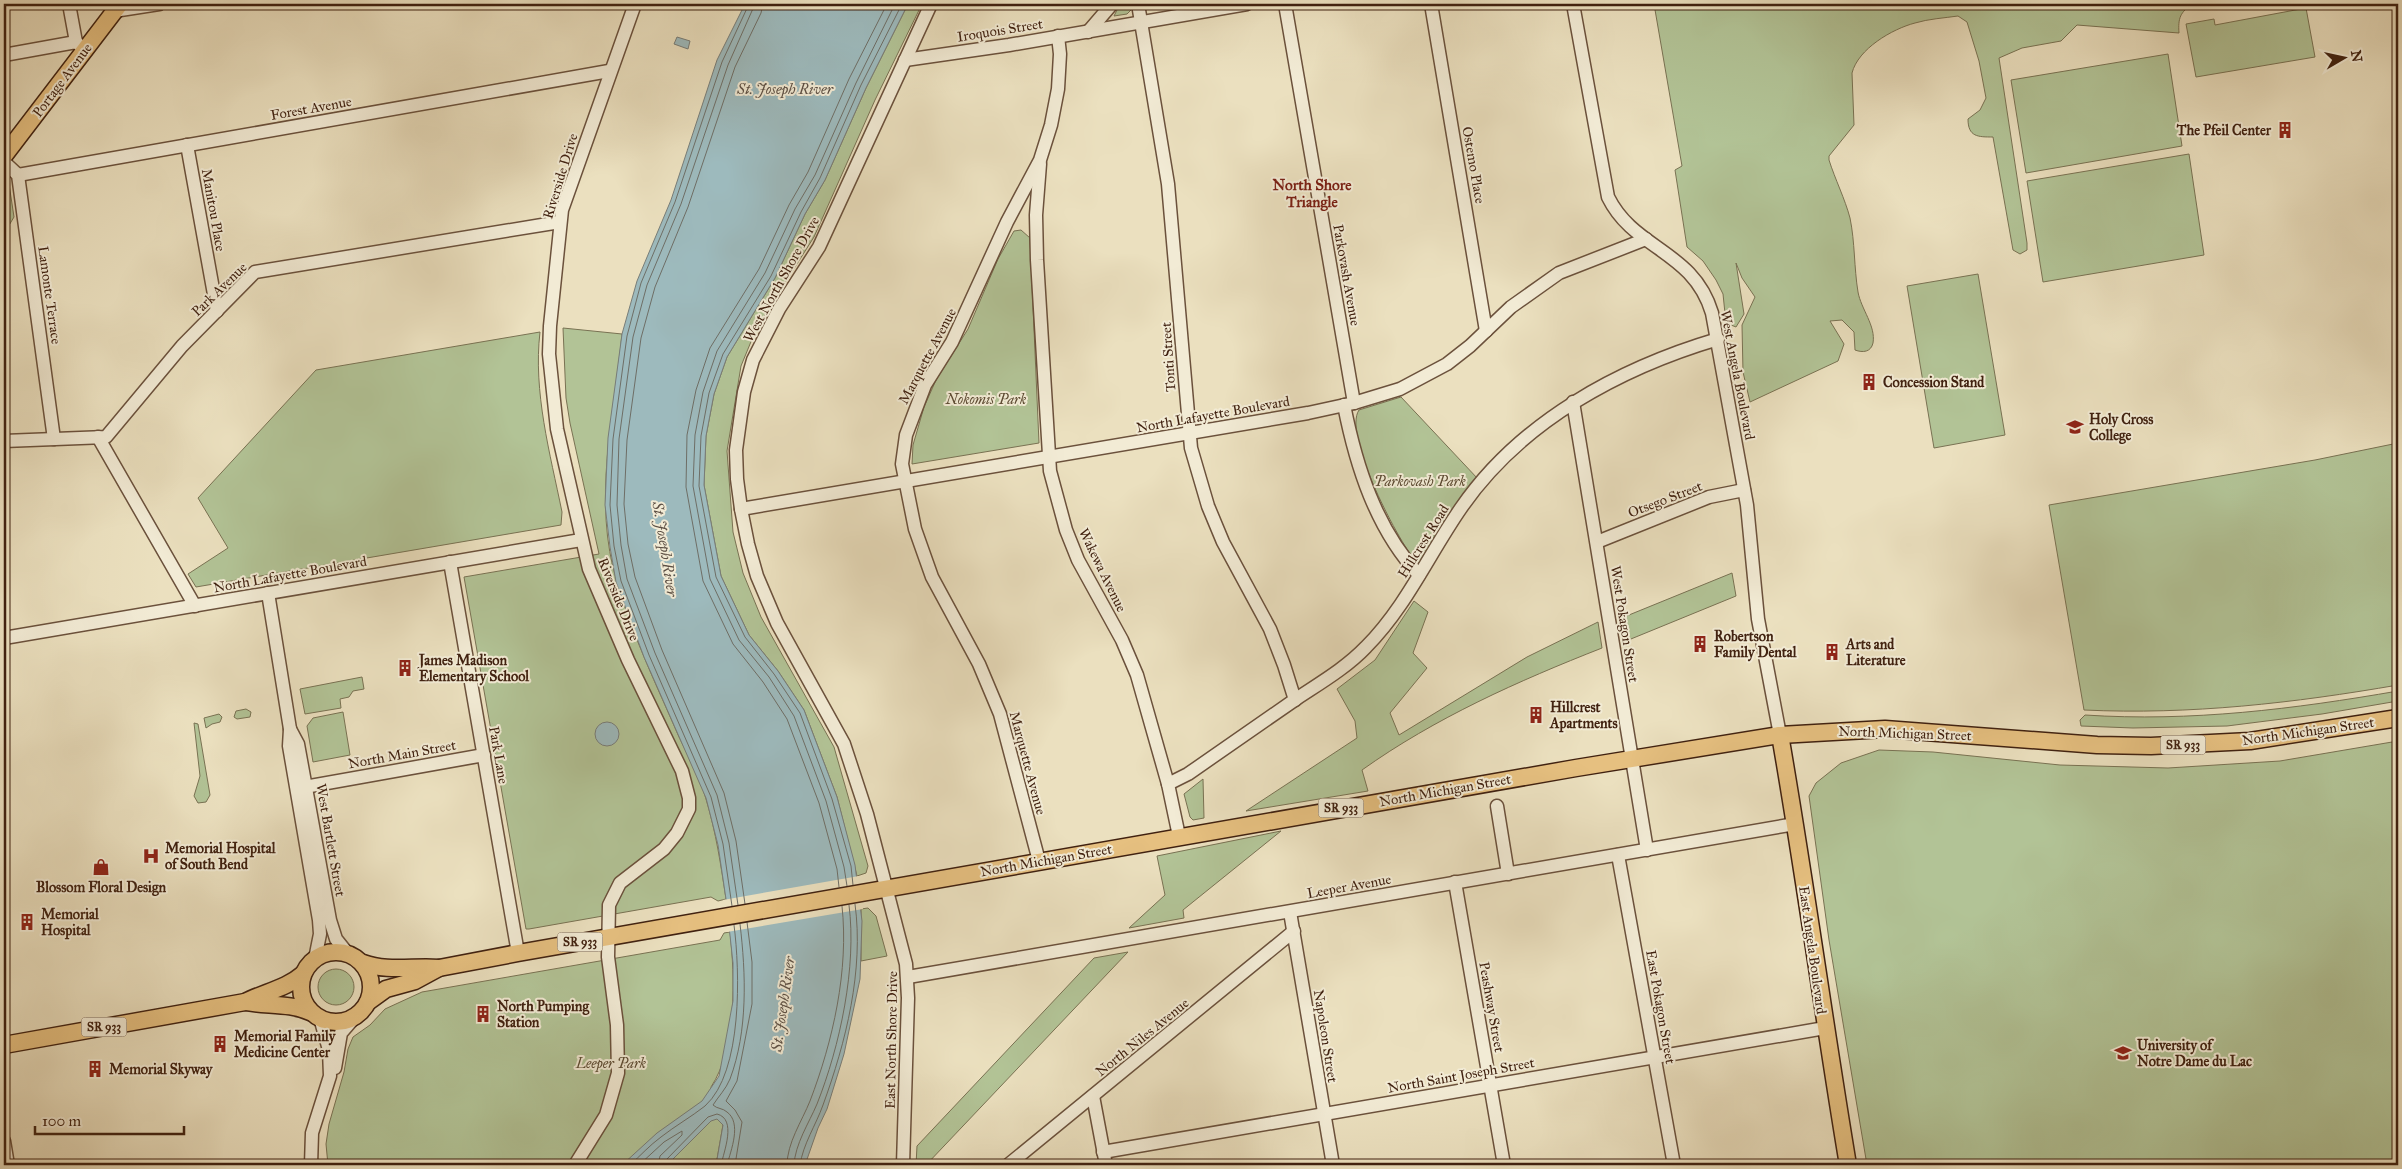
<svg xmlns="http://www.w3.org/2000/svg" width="2402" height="1169" viewBox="0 0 2402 1169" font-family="'IM FELL Great Primer',serif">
<rect width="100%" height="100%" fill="#ebe0bf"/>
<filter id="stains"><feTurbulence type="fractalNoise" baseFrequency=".004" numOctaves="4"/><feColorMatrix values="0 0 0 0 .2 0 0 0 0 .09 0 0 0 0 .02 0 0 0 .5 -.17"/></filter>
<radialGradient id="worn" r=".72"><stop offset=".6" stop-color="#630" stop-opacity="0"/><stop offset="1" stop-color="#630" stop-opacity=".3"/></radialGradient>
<g fill="#b2c396" stroke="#797253">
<path d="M908 4H922L875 100 814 237 757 327 741 366 727 451 733 532 743 573 761 617 834 747 868 866 866 873 857 876 837 797 804 710 778 671 749 635 721 576 704 485 706 436 714 394 727 357 775 278 805 214 825 180 866 88Z"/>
<path d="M1120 4H1131L1132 9 1127 14 1114 16Z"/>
<path d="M1654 4H2193C2180 12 2178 18 2179 33L2077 25 2061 41 2022 48 1999 58 2027 243V250L2020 254 2013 250 1993 137C1978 137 1968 137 1968 119L1980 110 1986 98 1979 61 1967 22 1958 16C1944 18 1928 19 1915 23 1892 29 1858 49 1852 73L1854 125 1829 156V160C1835 179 1845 199 1850 218 1855 242 1854 268 1858 292 1861 309 1876 326 1873 343 1871 352 1863 353 1855 350L1854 332 1842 320 1830 321 1844 344 1838 361 1750 402 1743 372 1742 325 1755 297 1742 278 1736 263 1744 314 1736 327 1726 323 1723 294 1716 280 1703 261 1687 247 1675 170 1682 166Z"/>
<path d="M2306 8 2315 57 2196 77 2186 24 2214 19 2215 25Z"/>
<path d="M2168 54 2182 146 2026 173 2011 80Z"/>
<path d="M2189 154 2204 255 2043 282 2027 181Z"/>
<path d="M4 184H9L14 217 8 227 4 223Z"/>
<path d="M1021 230 1030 238 1039 443 912 464 913 445 924 407 936 380 968 329 998 259 1014 231Z"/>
<path d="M1978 274 2005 435 1934 448 1907 286Z"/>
<path d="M563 328 622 334C614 416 592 501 617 582 632 635 657 686 679 737 689 757 700 778 706 799 716 832 721 866 726 899L718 901 711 897 529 929H526L464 577 599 554 570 423 566 398Z"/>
<path d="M540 332C533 392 550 453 562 512L561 525 196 587 188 574 228 548 198 498 316 370Z"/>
<path d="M1401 397 1478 479 1453 510 1419 566C1400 545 1342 435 1359 410Z"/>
<path d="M2398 443V685C2294 703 2190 715 2084 710L2049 505 2315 460Z"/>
<path d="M1732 573 1736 596 1626 641 1624 617Z"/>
<path d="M1414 601 1428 612 1413 653 1427 668 1390 713 1399 735 1527 657 1598 622 1602 648C1518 681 1435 718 1362 770L1368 791 1246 811 1357 738 1355 721 1337 689 1375 660Z"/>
<path d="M362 677 364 689 353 691 349 697 340 699 341 708 305 714 300 689Z"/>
<path d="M2398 691V701L2322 714 2227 726 2133 728 2081 726 2080 720 2085 715C2191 722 2294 709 2398 691Z"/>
<path d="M246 709 251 712 250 717 237 719 234 717 236 711Z"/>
<path d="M343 712 350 755 313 762 307 726 313 718Z"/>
<path d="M219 714 222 717 220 722 212 724 206 728 204 718Z"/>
<path d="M194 723 198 724 210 795 206 802 198 803 194 796 200 776Z"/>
<path d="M2398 741V1165H1867L1829 940 1809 796 1816 783 1841 763 1879 750 1933 752 2060 765 2168 768 2280 761Z"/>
<path d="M1203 779 1204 818 1193 820 1190 817 1184 794Z"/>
<path d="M1281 831 1183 910 1184 918 1129 928 1165 895 1157 856Z"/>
<path d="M868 908 876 916 887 956 861 961V909Z"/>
<path d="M730 932C735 977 737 1048 711 1087L723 1125 716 1165H328L326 1144 329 1124 344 1072 348 1049 353 1037 370 1025 385 1009 422 992 720 940 724 933Z"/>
<path d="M1128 952 926 1165H916L917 1146 1094 958Z"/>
<circle cx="336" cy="987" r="18"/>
</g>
<g fill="#9dbabd" stroke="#787d78">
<path d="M745 4H908L866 88 825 180 805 214 775 278 727 357 714 394 706 436 704 485 721 576 749 635 778 671 804 710 837 797 855 865 862 921 860 979 844 1054 827 1109 818 1128 805 1165H716L723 1125 717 1119 711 1121 667 1165H622L657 1133 702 1101 719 1076 733 1001V963L726 899 718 845 706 798 644 657 616 582 610 547 605 505 608 438 622 334 637 281 671 200 717 60Z"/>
<path d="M677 37 690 41 688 49 674 44Z"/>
<circle cx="607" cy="734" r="12"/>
</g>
<path fill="#ebe0bf" d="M859 876 863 909 727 932 723 900Z"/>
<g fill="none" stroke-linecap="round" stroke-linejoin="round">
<g stroke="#6e6e66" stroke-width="1">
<path d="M853 885 851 866 832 799 800 713 774 674 745 637 716 577 699 486 701 436 709 393 723 354 771 276 801 212 820 178 861 85 902 4"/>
<path d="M847 886 844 867 826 801 794 716 769 677 739 640 710 579 693 486 695 435 703 392 717 351 765 273 795 209 815 175 856 83 895 4"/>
<path d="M839 887 837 869 819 803 787 719 763 682 733 644 703 581 686 487 687 435 696 390 710 348 759 269 789 205 808 172 849 79 887 4"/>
<path d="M745 904 736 841 724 793 662 650 635 577 628 544 624 504 627 440 641 338 655 287 688 207 735 67 761 13 763 4"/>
<path d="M738 905 729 843 717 795 655 653 627 579 621 545 617 505 619 439 633 337 647 285 681 204 728 65 755 4"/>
<path d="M732 906 723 844 711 797 649 655 621 581 614 546 610 505 613 439 627 336 641 283 675 202 722 62 749 4"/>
<path d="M630 1165C640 1156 650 1145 661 1137 675 1126 691 1117 705 1106 743 1072 740 971 734 925"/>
<path d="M639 1165 664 1142 682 1131V1135L660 1156 658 1165"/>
<path d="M664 1165 666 1160 708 1117 717 1114C737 1119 724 1151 721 1165"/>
<path d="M727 1165C731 1150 742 1123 727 1112 723 1108 717 1109 713 1105 718 1097 726 1089 730 1079 748 1031 746 974 740 924"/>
<path d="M735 1165 742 1122 735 1110 726 1101 737 1081 752 1004V962L747 922"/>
<path d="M787 1165C787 1143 802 1121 810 1101 833 1041 849 970 842 906"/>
<path d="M794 1165C795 1144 809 1123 817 1104 840 1046 857 967 849 905"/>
<path d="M800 1165C803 1144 816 1125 823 1105 846 1042 864 970 855 904"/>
</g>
<g stroke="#6b513c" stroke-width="15">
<g id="minor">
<path d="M69 4 76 42"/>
<path d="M1138 4 1168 184 1191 448 1208 506 1223 542 1270 629 1284 665 1295 700"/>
<path d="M1285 4 1354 403"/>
<path d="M1431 4 1486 331"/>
<path d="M1573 4 1608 197C1634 250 1693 250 1712 313L1747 505 1758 619 1780 735"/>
<path d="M114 11 159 4"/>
<path d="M1088 32 1112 4"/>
<path d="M4 55 76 42 85 50"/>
<path d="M905 60 1009 45 1247 4"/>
<path d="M187 145 217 311"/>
<path d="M4 162 18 175 54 439"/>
<path d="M1040 164 1036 215 1037 260 1050 471 1066 530 1078 560 1122 640 1137 675 1168 784 1179 836"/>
<path d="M18 175 609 71"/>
<path d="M1573 402 1647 850"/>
<path d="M1344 405C1356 466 1376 529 1419 575"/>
<path d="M98 437 195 606"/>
<path d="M4 441 106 437 182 346 255 272 560 222"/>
<path d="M741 509 1308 413 1354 403 1400 389 1447 364 1470 346 1511 307 1559 273 1646 239"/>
<path d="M1597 542 1709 497 1744 490"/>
<path d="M450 562 518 953"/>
<path d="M268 593 290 729 289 746 319 920 320 934 315 959"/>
<path d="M4 638 581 540"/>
<path d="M290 729 298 744 330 920 336 939 348 954"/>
<path d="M1168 784 1188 774C1224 749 1260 724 1296 699 1320 683 1346 668 1366 647 1406 607 1429 554 1461 508 1521 421 1620 368 1718 339"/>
<path d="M299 788 484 755"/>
<path d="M1497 806 1508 874"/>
<path d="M1618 855 1674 1165"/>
<path d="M1039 861 1000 714 979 664 932 577 915 529 902 464 906 435 925 385 952 342 1007 222 1040 160 1051 125 1058 89 1060 54 1058 36"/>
<path d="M1455 882 1504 1165"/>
<path d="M1290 912 1333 1165"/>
<path d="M908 977 1795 824"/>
<path d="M335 1068 341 1033 354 1018"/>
<path d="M1093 1096 1106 1165"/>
<path d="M4 1141 8 1165"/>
<path d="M1103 1152 1825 1028"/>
<path d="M311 1165 312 1133 330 1076 329 1050 320 1018"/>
<path d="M575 1165 606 1115 618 1073 617 1025 608 957 609 905 620 883 664 849 677 833 689 809V798L682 771 628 660 589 569 557 429 549 354 550 326 562 210 635 4"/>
<path d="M903 1165 908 998 906 964 867 814 844 744 777 623 757 576 748 544 741 509 737 479 736 450 744 392 753 360 779 309 819 247 931 4"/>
<path d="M1008 1165 1294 931"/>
</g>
</g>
<g stroke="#402110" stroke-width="19">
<g id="major">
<path d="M4 156 120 4"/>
<path d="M1780 735C1805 878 1824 1022 1848 1165"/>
<circle cx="336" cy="987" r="35"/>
<path d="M363 963C387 972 413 966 439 968"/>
<path d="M245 1002C267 1006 290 1003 310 1012"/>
<path d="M368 1002 386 989 415 981 439 968 518 953 1576 768 1780 735 1885 729 2097 745 2151 746 2250 741 2398 718"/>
<path d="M4 1045 245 1002C265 992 287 988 303 974"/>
</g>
</g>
<use href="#minor" stroke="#f2ebd5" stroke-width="12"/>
<use href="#major" stroke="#e6c080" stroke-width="16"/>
</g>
<defs>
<g id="building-bare" transform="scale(1.35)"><path d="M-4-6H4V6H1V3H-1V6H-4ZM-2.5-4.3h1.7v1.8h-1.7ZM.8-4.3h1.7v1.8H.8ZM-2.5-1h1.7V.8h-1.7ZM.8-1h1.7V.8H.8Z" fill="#8f2418" stroke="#f2ebd5" stroke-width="2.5" paint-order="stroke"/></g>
<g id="university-bare" transform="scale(1.35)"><path d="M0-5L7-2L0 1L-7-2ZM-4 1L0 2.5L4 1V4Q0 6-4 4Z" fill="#8f2418" stroke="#f2ebd5" stroke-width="2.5" paint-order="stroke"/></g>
<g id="hospital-bare" transform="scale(1.35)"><path d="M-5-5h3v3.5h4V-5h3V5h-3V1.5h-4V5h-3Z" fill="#8f2418" stroke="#f2ebd5" stroke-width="2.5" paint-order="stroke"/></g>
<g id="shop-bare" transform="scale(1.35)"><path d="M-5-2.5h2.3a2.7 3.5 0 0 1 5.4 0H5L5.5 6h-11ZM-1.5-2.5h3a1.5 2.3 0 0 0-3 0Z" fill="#8f2418" stroke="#f2ebd5" stroke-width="2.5" paint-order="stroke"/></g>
</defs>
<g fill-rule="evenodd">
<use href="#building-bare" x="2285" y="130"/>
<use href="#building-bare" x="1869" y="382"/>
<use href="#university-bare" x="2075" y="427"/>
<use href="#building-bare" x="1700" y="644"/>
<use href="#building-bare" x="1832" y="652"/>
<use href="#building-bare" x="405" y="668"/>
<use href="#building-bare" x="1536" y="715"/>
<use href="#hospital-bare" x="151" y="856"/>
<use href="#shop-bare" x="101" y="867"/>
<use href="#building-bare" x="27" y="922"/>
<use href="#building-bare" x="483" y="1014"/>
<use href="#building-bare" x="220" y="1044"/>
<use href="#university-bare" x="2123" y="1053"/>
<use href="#building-bare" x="95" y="1069"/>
</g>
<g text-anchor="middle" stroke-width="4" stroke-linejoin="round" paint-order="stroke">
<g fill="#f2ebd5" stroke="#755e4b" stroke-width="1">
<rect x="2160.5" y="735.5" width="45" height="19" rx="4"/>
<rect x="1318.5" y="798.5" width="45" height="19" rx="4"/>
<rect x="557.5" y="932.5" width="45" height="19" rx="4"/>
<rect x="81.5" y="1017.5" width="45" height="19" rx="4"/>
</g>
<g font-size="12" font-weight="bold" fill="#402110">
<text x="2183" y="749">SR 933</text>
<text x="1341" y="812">SR 933</text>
<text x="580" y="946">SR 933</text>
<text x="104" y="1031">SR 933</text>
</g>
<g font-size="14" fill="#402110" stroke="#f2ebd5">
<text transform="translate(1000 30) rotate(-9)" y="5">Iroquois Street</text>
<text transform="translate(62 80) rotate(-53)" y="5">Portage Avenue</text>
<text transform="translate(311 108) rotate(-10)" y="5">Forest Avenue</text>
<text transform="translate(1474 165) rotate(80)" y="5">Ostemo Place</text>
<text transform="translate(560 176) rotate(-73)" y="5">Riverside Drive</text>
<text transform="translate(214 210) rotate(80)" y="5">Manitou Place</text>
<text transform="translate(1347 275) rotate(80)" y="5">Parkovash Avenue</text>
<text transform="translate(781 279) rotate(-61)" y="5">West North Shore Drive</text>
<text transform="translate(219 289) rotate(-44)" y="5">Park Avenue</text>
<text transform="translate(50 295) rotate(82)" y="5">Lamonte Terrace</text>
<text transform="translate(927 356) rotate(-62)" y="5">Marquette Avenue</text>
<text transform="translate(1168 357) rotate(-94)" y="5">Tonti Street</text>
<text transform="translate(1738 375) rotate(79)" y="5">West Angela Boulevard</text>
<text transform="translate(1213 414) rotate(-10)" y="5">North Lafayette Boulevard</text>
<text transform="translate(1665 499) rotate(-21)" y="5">Otsego Street</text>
<text transform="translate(1423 541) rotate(-58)" y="5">Hillcrest Road</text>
<text transform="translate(1103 570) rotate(64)" y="5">Wakewa Avenue</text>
<text transform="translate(290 574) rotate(-10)" y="5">North Lafayette Boulevard</text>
<text transform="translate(619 599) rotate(68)" y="5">Riverside Drive</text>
<text transform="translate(1625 624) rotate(81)" y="5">West Pokagon Street</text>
<text transform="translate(2308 731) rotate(-8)" y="5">North Michigan Street</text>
<text transform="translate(1905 733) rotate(2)" y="5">North Michigan Street</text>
<text transform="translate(402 754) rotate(-10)" y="5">North Main Street</text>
<text transform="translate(499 755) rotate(80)" y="5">Park Lane</text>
<text transform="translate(1028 763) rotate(75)" y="5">Marquette Avenue</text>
<text transform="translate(1445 790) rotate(-10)" y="5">North Michigan Street</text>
<text transform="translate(331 840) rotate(80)" y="5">West Bartlett Street</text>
<text transform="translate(1046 860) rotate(-10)" y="5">North Michigan Street</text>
<text transform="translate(1349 886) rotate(-10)" y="5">Leeper Avenue</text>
<text transform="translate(1813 950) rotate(82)" y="5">East Angela Boulevard</text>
<text transform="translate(1492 1007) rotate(80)" y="5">Peashway Street</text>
<text transform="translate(1661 1007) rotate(80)" y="5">East Pokagon Street</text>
<text transform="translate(1326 1036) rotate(81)" y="5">Napoleon Street</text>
<text transform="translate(1142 1037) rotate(-39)" y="5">North Niles Avenue</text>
<text transform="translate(891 1040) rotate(-89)" y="5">East North Shore Drive</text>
<text transform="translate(1461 1075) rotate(-10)" y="5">North Saint Joseph Street</text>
</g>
<g font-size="14" font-weight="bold" fill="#402110" stroke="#f2ebd5" text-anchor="start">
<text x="2271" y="135" text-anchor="end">The Pfeil Center</text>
<text x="1883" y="387">Concession Stand</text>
<text x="2089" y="424">Holy Cross<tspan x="2089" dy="16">College</tspan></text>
<text x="1714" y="641">Robertson<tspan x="1714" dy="16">Family Dental</tspan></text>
<text x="1846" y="649">Arts and<tspan x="1846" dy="16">Literature</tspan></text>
<text x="419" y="665">James Madison<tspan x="419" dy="16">Elementary School</tspan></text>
<text x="1550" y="712">Hillcrest<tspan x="1550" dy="16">Apartments</tspan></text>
<text x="165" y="853">Memorial Hospital<tspan x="165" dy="16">of South Bend</tspan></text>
<text x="101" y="892" text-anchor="middle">Blossom Floral Design</text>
<text x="41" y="919">Memorial<tspan x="41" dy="16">Hospital</tspan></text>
<text x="497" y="1011">North Pumping<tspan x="497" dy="16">Station</tspan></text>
<text x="234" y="1041">Memorial Family<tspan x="234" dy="16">Medicine Center</tspan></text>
<text x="2137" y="1050">University of<tspan x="2137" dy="16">Notre Dame du Lac</tspan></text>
<text x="109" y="1074">Memorial Skyway</text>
</g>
<g font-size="14" font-style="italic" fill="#5c4a32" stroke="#f2ebd5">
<text x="986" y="404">Nokomis Park</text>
<text x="1420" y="486">Parkovash Park</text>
<text x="611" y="1068">Leeper Park</text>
</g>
<g font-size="15" font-style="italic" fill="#5c4f44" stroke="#f2ebd5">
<text x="785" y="94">St. Joseph River</text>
<text transform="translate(665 549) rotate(81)" y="5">St. Joseph River</text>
<text transform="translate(783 1004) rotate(-82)" y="5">St. Joseph River</text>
</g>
<g font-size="15" font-weight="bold" fill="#7a1f14" stroke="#f2ebd5">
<text x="1312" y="190">North Shore<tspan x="1312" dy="17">Triangle</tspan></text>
</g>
</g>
<rect width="2402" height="1169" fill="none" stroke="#ebe0bf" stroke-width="20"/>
<rect x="5" y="5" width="2392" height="1159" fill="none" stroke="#402110" stroke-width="2.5"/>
<rect x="10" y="10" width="2382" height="1149" fill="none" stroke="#402110"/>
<g transform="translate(2344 58) rotate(81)" stroke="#f2ebd5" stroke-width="4" paint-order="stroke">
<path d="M0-4L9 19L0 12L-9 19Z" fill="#402110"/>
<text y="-8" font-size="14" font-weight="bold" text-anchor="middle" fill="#402110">N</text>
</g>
<path d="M35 1126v8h149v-8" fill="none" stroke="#402110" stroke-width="2.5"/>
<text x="42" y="1126" font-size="15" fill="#402110" stroke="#f2ebd5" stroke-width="4" paint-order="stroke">100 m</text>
<rect width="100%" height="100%" filter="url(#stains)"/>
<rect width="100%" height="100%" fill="url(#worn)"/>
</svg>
